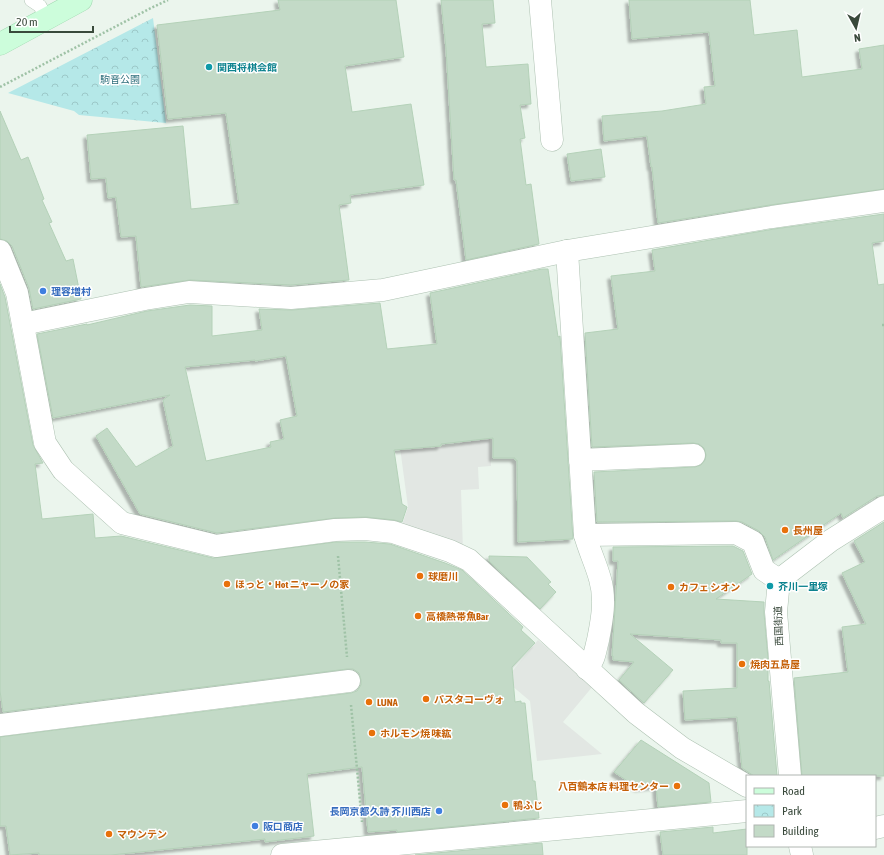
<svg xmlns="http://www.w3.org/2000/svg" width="884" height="855" viewBox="0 0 884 855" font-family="'Asap Condensed','Noto Sans JP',sans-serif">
<defs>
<pattern id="park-crowns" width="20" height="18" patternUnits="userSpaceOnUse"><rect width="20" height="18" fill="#b5e8e8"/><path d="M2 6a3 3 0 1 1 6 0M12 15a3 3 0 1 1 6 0" fill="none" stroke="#9cc8c8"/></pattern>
<filter id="shadow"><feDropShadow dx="-3.5" dy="3.5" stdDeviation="1" flood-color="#0004"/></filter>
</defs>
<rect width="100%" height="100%" fill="#ebf5ed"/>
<path fill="url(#park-crowns)" d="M153 18 166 123 79 115 74 111 8 93Z"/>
<g fill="#e2e7e3">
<path d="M490 430 491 466 478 467 479 489 461 490 463 550 402 525 408 507 399 440 430 438 431 448 460 444 459 434Z"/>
<path d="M538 640 593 686 563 722 602 754 537 761 530 701 505 680Z"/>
</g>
<g fill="#c3dac7" stroke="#b4d1b8" fill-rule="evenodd" filter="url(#shadow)">
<path d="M278 0H396L404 57 345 66 352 112 411 104 424 185 350 195 351 203 339 205 349 280 291 285 190 280 141 287 136 236 121 237 116 197 108 198 106 178 91 179 87 135 183 126 191 209 239 204 226 113 168 119 157 25 280 10Z"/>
<path d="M441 0H493L495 23 482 24 486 67 528 64 531 104 520 105 525 138 520 139 526 185 531 184 539 244 466 260 456 180H454L446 49Z"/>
<path d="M629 0H750L754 35 797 30 802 77 862 69 859 49 884 45V189L770 205 658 223 652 167H651L647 136 604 141 602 116 662 111 706 104 704 87 715 86 709 32 632 39Z"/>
<path d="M0 111 21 160 28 157 44 199 42 200 52 222 49 223 66 261 73 259 81 299 33 309 29 288 12 246 7 241 0 239Z"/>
<path d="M601 149 605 177 571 181 567 154Z"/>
<path d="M884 214V241L872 243 878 285 884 284V495L877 496 843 518 841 513 773 560 765 537 759 531 742 522 736 521 597 522 594 472 695 467 701 465 705 460 706 455 704 448 699 444 693 443 592 447 585 333 618 329 611 276 655 271 652 250 774 229Z"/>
<path d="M542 269H548L558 337 560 336 573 539 518 542 517 460H515V458H493V438L441 444V446L394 450 402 504 407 507 402 522 394 520 366 517 335 518 217 533 140 514 96 436 107 428 136 467 173 446 163 400 170 395 53 418 37 334 87 324V325L147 311 190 305 212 306V336L262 330 259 309 292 310 380 303 387 349 437 344 430 293ZM286 356 297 416 280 420 284 439 270 442 271 447 206 461 185 367 255 360V361Z"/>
<path d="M0 284 5 297 33 445 43 463 35 464 42 519 93 514 95 538 121 536 213 558 336 542H365L390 544 445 563 462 570 523 627 521 630 535 643 512 667 515 702 521 701V703H525L533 781H535L539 818 397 832V830L368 832 362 767 307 774 314 836 265 842V839L111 855H39V853L10 855 6 826H0V737L351 693 357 691 361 685V680L359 673 353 669H347L3 712 0 691Z"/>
<path d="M884 522V776H802L794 678 848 672 842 627 866 624 842 573 865 562 854 541Z"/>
<path d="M733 546 743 551 752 574 716 599 764 602V613L768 659V681H769L777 776H754L742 768 737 717 685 720 683 691 737 688V643H721V640L630 634 673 670 644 703 619 680 634 662 613 660V656H612L618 561H613V547Z"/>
<path d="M489 556 527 557 551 582 548 584 556 592 540 609 489 561Z"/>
<path d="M641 740 709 783 711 802 658 807 656 786 638 788 614 772Z"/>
<path d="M713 827V833L747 829V855H663L660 832Z"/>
<path d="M542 843 543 855H415Z"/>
</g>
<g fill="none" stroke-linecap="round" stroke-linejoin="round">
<g stroke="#adc1b1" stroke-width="14">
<path id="lane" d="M31 0 40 6 46 18"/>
</g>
<g stroke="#adc1b1" stroke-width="23">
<g id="street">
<path d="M540 0 552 140"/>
<path d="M0 251 17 293 45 443 63 470 122 523 216 546 335 530 365 529 393 532 450 551 469 560 636 713 682 748 747 786"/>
<path d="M567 251 585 535C589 550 596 564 600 579 606 599 602 620 598 640 595 651 595 659 587 669"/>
<path d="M23 324 145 299 189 292 291 298 383 290 567 251 772 217 884 201"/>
<path d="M580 460 694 455"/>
<path d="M585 535 736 533 753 542 764 570 779 580"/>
<path d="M0 725 349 681"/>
<path d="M790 776 776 612 779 580 830 541 884 507"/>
<path d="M875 828 884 826"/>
<path d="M800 846 802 855"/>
<path d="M282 855 747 811"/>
</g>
</g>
<g stroke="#9ed7ae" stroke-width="23">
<path id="secondary" d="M0 44 81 0"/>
</g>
<g stroke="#9fc2a6" stroke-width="2.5" stroke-dasharray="2 2" stroke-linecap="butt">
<path d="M0 87 151 8 168 0"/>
<path d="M882 325H884"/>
<path d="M338 556 347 657"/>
<path d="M351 705 362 822"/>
</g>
<use href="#lane" stroke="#fff" stroke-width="13"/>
<use href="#street" stroke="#fff" stroke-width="22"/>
<use href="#secondary" stroke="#ccfddb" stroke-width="22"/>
</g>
<g fill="#0f9aa8" stroke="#fff" stroke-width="1.5">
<circle cx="209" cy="67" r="4"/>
<circle cx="770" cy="586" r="4"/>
</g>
<g fill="#3f7fe0" stroke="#fff" stroke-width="1.5">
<circle cx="43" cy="291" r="4"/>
<circle cx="439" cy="811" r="4"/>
<circle cx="255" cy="826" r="4"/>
</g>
<g fill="#e8710a" stroke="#fff" stroke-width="1.5">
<circle cx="785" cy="530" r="4"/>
<circle cx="420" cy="576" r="4"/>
<circle cx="227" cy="584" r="4"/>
<circle cx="671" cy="587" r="4"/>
<circle cx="418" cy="616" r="4"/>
<circle cx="742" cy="664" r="4"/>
<circle cx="426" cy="699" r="4"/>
<circle cx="369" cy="702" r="4"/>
<circle cx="372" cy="733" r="4"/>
<circle cx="677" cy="786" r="4"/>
<circle cx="505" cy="805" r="4"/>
<circle cx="109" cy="834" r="4"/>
</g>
<g text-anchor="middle" stroke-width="3" stroke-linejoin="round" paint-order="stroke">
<g font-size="10" font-weight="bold" fill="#0d838f" stroke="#fff" text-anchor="start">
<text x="217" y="71">関西将棋会館</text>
<text x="778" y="590">芥川一里塚</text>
</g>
<g font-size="10" fill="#2c6e7b" stroke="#fff">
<text x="120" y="83">駒音公園</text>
</g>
<g font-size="10" font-weight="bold" fill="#366cbe" stroke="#fff" text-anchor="start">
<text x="51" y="295">理容増村</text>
<text x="431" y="815" text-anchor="end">長岡京都久詩 芥川西店</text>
<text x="263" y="830">阪口商店</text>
</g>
<g font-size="10" font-weight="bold" fill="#c56008" stroke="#fff" text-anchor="start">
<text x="793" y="534">長州屋</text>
<text x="428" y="580">球磨川</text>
<text x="235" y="588">ほっと・Hot ニャーノの家</text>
<text x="679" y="591">カフェ シオン</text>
<text x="426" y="620">高橋熱帯魚Bar</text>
<text x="750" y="668">焼肉五島屋</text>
<text x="434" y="703">パスタコーヴォ</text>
<text x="377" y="706">LUNA</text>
<text x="380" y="737">ホルモン焼 味紘</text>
<text x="669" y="790" text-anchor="end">八百鶴本店 料理センター</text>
<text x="513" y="809">鴨ふじ</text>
<text x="117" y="838">マウンテン</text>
</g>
<g font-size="10" fill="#39493b" stroke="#fff">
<text transform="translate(778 626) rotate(-92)" y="4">西国街道</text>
</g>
</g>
<rect x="746" y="775" width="130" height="72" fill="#ffffff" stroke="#b0b6b1"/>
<rect x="754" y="788" width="20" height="6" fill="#ccfddb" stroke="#b0b6b1"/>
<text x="782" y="795" font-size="12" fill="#39493b">Road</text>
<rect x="754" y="805" width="20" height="12" fill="url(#park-crowns)" stroke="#b0b6b1"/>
<text x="782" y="815" font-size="12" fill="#39493b">Park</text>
<rect x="754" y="825" width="20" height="12" fill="#c3dac7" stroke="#b0b6b1"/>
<text x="782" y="835" font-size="12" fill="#39493b">Building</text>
<g transform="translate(856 28) rotate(172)" stroke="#ffffff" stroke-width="3" paint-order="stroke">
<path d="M0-3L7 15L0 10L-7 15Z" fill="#39493b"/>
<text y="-6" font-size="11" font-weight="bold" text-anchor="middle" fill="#39493b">N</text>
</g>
<path d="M10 26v6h83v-6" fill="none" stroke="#39493b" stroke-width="2"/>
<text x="16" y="26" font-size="12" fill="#39493b" stroke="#ffffff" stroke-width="3" paint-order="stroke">20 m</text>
</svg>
